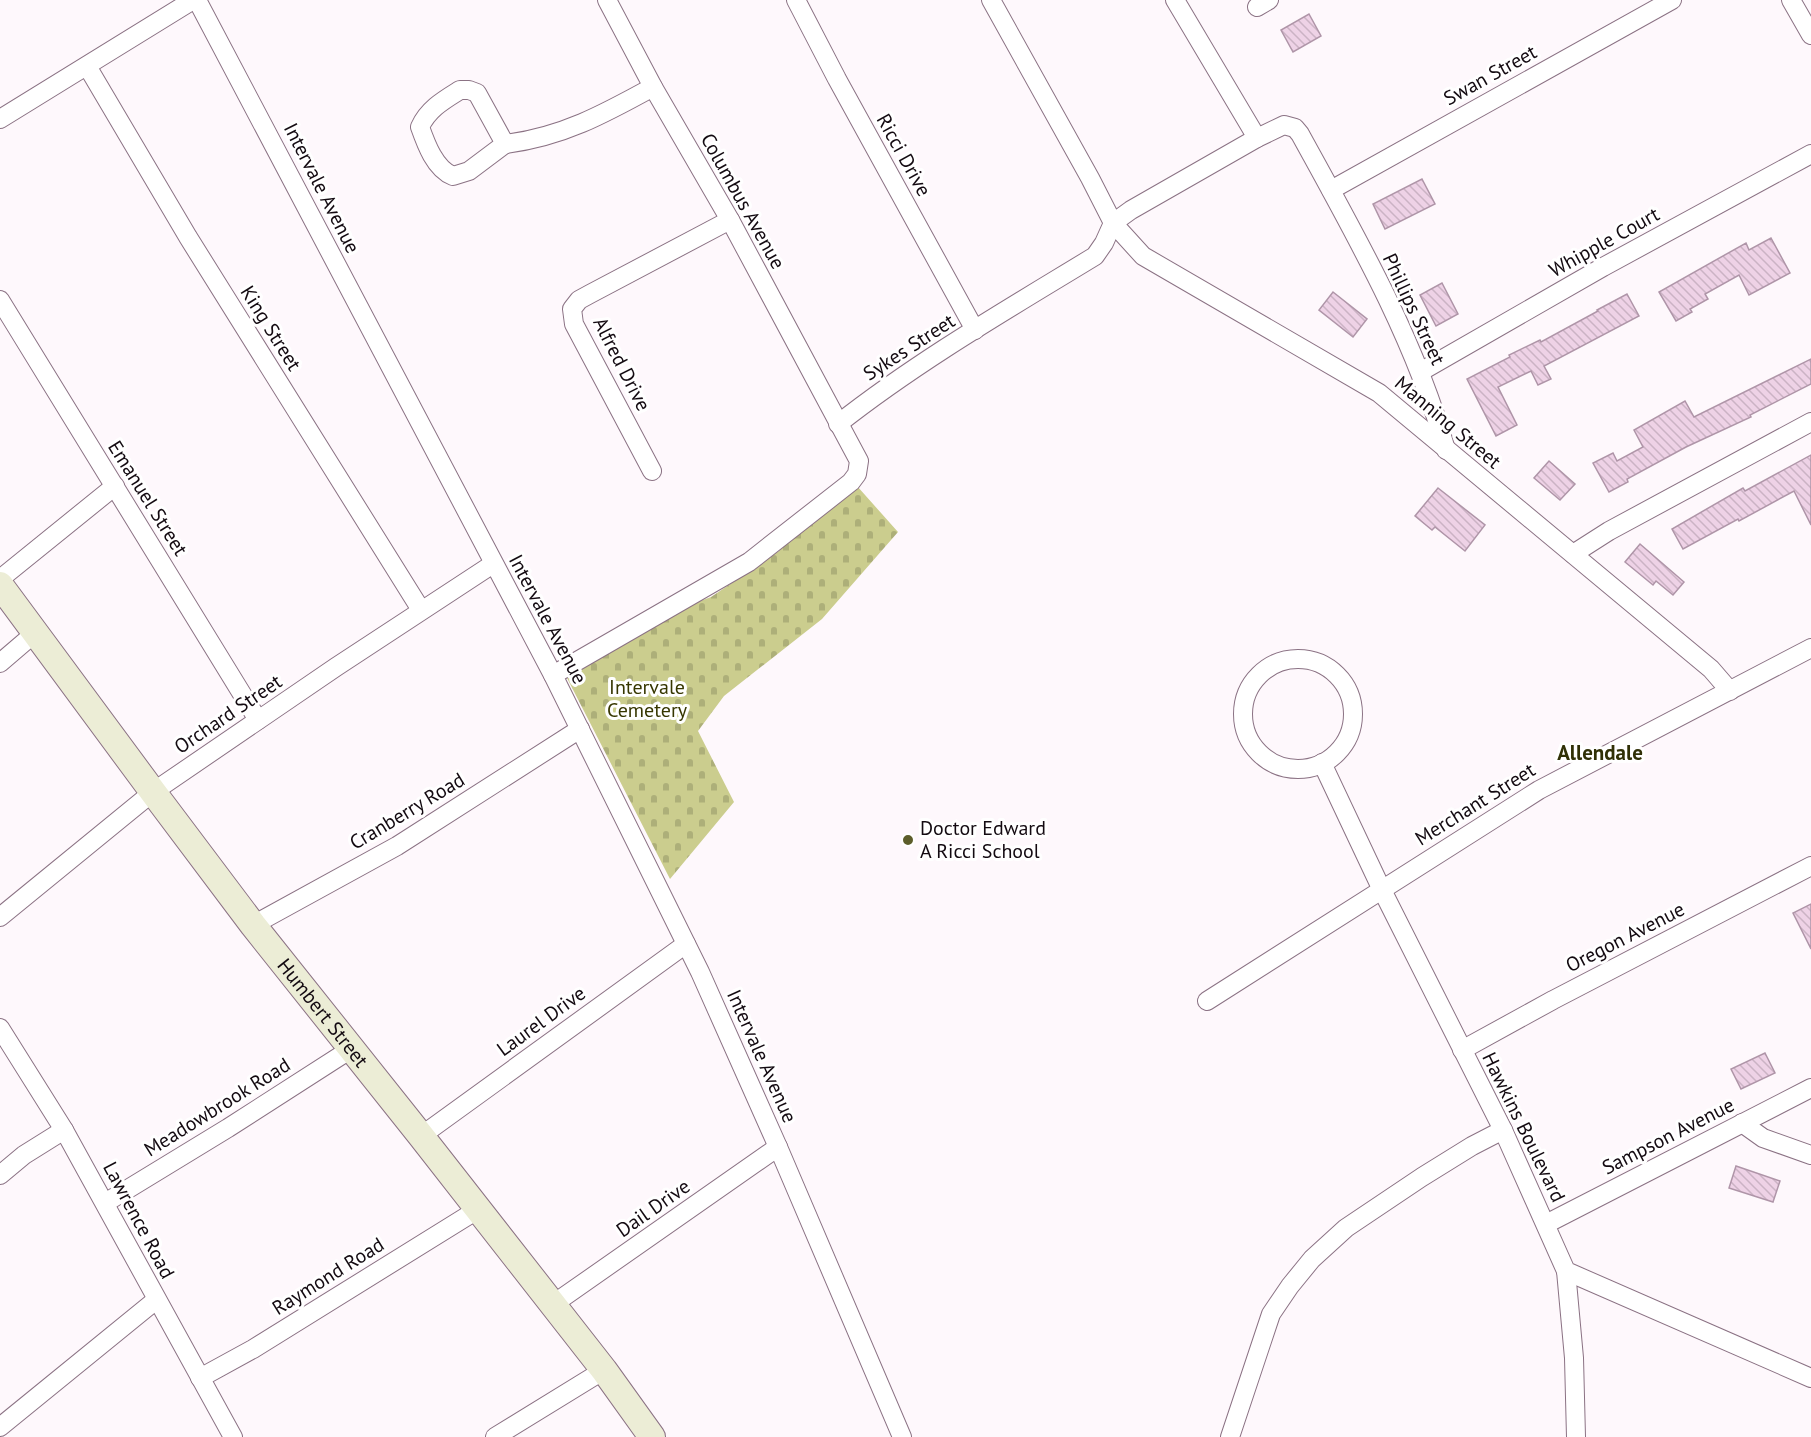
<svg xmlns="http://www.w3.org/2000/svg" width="1811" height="1437" viewBox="0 0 1811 1437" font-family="'PT Sans',sans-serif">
<defs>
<pattern id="cemetery-stones" width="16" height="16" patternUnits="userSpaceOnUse" patternTransform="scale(1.5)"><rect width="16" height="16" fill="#cbcd8e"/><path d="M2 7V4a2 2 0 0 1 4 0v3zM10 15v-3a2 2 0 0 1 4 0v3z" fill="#adaf79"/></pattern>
<pattern id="building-back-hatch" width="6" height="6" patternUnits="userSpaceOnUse" patternTransform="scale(1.5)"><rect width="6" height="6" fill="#eed2e6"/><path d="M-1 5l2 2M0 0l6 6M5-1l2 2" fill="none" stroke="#cbb3c4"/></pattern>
</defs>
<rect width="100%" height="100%" fill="#fef8fc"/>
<path fill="url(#cemetery-stones)" d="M857 486 898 532 822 619 724 696 698 731 734 802 670 879 566 676 681 608 711 597 779 551 792 535Z"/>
<g fill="url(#building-back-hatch)" stroke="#af95a8" stroke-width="1.5">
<path d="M1309 14 1321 36 1293 52 1281 30Z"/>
<path d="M1422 179 1435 204 1385 229 1373 204Z"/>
<path d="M1771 238 1790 273 1749 295 1739 275 1705 294 1708 299 1690 309 1692 312 1676 321 1659 292 1746 243 1749 250Z"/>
<path d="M1442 283 1458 314 1436 326 1420 295Z"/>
<path d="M1333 292 1367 319 1353 337 1319 310Z"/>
<path d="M1627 294 1639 316 1544 366 1551 379 1538 385 1531 371 1498 387 1517 425 1496 436 1467 379 1510 357 1509 355 1540 340 1541 342 1598 311 1597 310Z"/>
<path d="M1811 359V384L1750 415 1751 417 1686 447 1627 479 1628 482 1609 492 1593 463 1613 453 1617 461 1643 447 1634 430 1685 401 1694 417Z"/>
<path d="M1811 455V525L1794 491 1739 521 1738 519 1683 549 1672 529 1743 488 1745 491Z"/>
<path d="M1549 461 1575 484 1560 500 1534 478Z"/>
<path d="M1438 488 1485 525 1465 551 1435 527 1432 530 1415 516Z"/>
<path d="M1640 544 1684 582 1673 595 1656 581 1653 585 1625 562Z"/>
<path d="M1811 904V949L1793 913Z"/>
<path d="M1765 1053 1775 1073 1741 1089 1731 1069Z"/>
<path d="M1736 1166 1780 1181 1773 1202 1729 1188Z"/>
</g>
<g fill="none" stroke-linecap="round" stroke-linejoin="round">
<g stroke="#8b7284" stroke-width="20">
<g id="street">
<path d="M197 0 553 675 700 972 778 1147 902 1437"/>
<path d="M796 0 837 79 975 330"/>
<path d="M991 0 1090 178 1113 223 1143 256 1379 393 1711 669 1730 691"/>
<path d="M1175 0 1257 138"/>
<path d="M1791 0 1811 35"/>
<path d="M1257 7 1269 0"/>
<path d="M87 66 188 237 421 610"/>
<path d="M460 90H469L477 93 505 144 469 171 453 176C435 169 426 144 420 127 428 109 444 100 460 90Z"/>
<path d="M0 119 193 0"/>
<path d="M505 144C562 137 604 114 653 87"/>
<path d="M1331 190 1672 0"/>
<path d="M0 300 258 720"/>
<path d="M1420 372 1603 267 1811 154"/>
<path d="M838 424C918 361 1008 309 1095 256L1104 243 1113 223 1131 210 1257 138 1284 125 1295 128 1300 134C1356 236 1415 339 1446 450"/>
<path d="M652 471 574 324 572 309 579 300 590 294 730 220"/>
<path d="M1573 554 1609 531 1811 422"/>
<path d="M0 579 115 486"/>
<circle cx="1298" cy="714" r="55"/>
<path d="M0 663 35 633"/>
<path d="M553 675 749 562 851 482 857 474 859 461 730 220 653 87 607 0"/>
<path d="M1322 763 1381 888 1503 1130 1566 1271 1811 1378"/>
<path d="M0 917 153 792 336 667 493 564"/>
<path d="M253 925 397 846 580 729"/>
<path d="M1207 1001 1539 790 1811 648"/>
<path d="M0 1028 64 1130 233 1437"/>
<path d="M1462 1050 1553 1000 1811 866"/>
<path d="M1742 1123 1763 1138 1811 1155"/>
<path d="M421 1136 686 944"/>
<path d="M0 1175 24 1155 64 1130"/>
<path d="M105 1203 228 1128 351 1049"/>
<path d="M1546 1224 1811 1088"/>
<path d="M1566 1271 1574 1358 1576 1437"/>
<path d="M552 1305 778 1147"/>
<path d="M200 1378 253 1349 477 1210"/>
<path d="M0 1427 156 1300"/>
<path d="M495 1437 604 1370"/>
<path d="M1230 1437 1271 1314 1290 1286 1312 1259 1346 1228 1422 1177 1472 1146 1503 1130"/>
</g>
</g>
<g stroke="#8b7284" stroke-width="28">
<g id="secondary">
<path id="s1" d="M0 585 153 792 253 925 421 1136 604 1370 652 1437"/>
</g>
</g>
<use href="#street" stroke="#fff" stroke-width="18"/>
<use href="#secondary" stroke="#ecedd6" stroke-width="26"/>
</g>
<circle fill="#5c5d2a" stroke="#fff" stroke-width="2" cx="908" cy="840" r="6"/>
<g text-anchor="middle" stroke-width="6" stroke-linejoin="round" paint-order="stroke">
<g font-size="20" fill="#130a11" stroke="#fff">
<text transform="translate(1490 75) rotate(-29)" y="7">Swan Street</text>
<text transform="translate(904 155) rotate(61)" y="7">Ricci Drive</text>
<text transform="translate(322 188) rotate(63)" y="7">Intervale Avenue</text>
<text transform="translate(743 201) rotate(61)" y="7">Columbus Avenue</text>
<text transform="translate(1604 242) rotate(-29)" y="7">Whipple Court</text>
<text transform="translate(1414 309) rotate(65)" y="7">Phillips Street</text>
<text transform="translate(271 328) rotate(58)" y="7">King Street</text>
<text transform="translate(909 347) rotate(-33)" y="7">Sykes Street</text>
<text transform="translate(622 364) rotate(63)" y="7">Alfred Drive</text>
<text transform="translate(1448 422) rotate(40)" y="7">Manning Street</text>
<text transform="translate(148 498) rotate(58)" y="7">Emanuel Street</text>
<text transform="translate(548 619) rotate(62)" y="7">Intervale Avenue</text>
<text transform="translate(228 714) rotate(-34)" y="7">Orchard Street</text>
<text transform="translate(1475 804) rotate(-32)" y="7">Merchant Street</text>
<text transform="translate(407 811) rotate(-31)" y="7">Cranberry Road</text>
<text transform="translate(1625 937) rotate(-27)" y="7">Oregon Avenue</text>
<text dy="7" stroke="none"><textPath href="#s1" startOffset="536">Humbert Street</textPath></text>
<text transform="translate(541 1021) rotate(-36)" y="7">Laurel Drive</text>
<text transform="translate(762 1056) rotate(66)" y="7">Intervale Avenue</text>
<text transform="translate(217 1107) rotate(-32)" y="7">Meadowbrook Road</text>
<text transform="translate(1524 1127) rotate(64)" y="7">Hawkins Boulevard</text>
<text transform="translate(1668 1136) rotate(-27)" y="7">Sampson Avenue</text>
<text transform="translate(653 1208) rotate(-35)" y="7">Dail Drive</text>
<text transform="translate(139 1220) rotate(62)" y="7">Lawrence Road</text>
<text transform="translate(328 1276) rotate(-32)" y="7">Raymond Road</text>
</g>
<g font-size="20" fill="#363600" stroke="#fff">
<text x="647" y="694">Intervale<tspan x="647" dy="23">Cemetery</tspan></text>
</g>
<g font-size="20" fill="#130a11" stroke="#fff" text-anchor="start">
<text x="920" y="835">Doctor Edward<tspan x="920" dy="23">A Ricci School</tspan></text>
</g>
<g font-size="21" font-weight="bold" fill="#303006" stroke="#fff">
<text x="1600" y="760">Allendale</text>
</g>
</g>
</svg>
